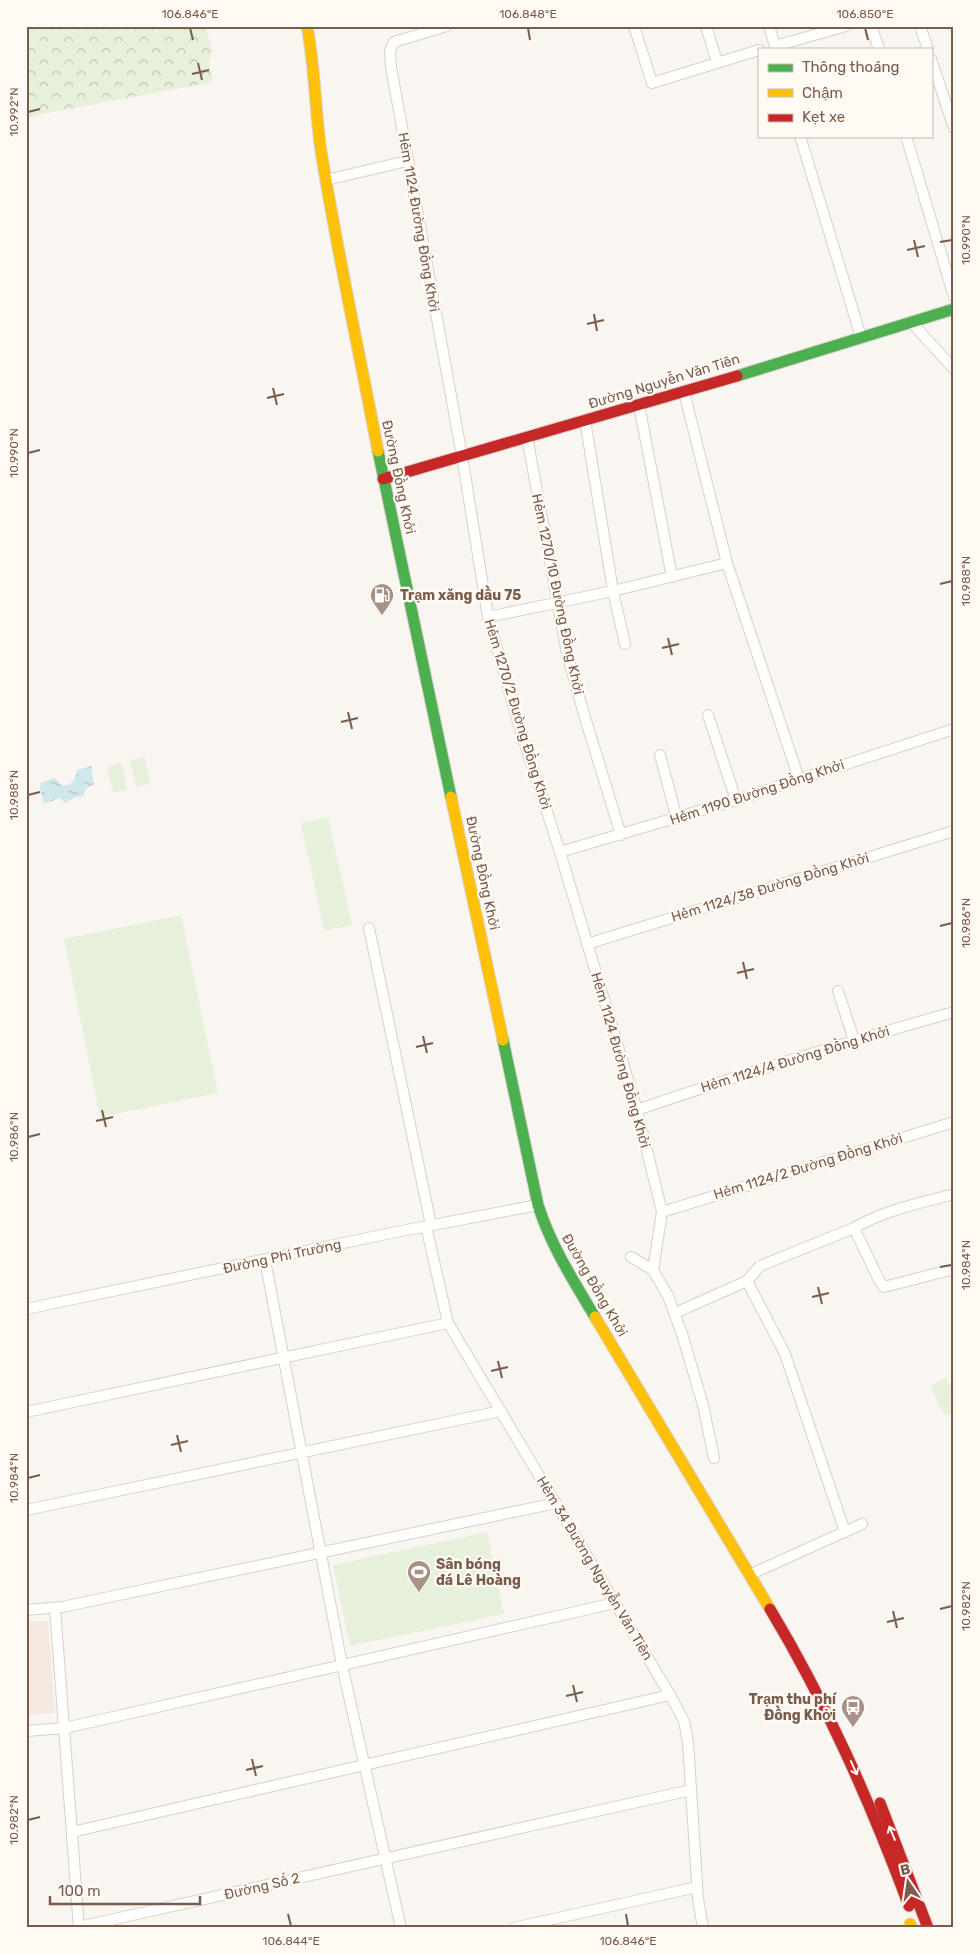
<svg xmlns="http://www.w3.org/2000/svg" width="980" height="1954" viewBox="0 0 980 1954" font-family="Rubik,sans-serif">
<defs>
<pattern id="forest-crowns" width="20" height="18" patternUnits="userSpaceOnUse" patternTransform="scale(1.25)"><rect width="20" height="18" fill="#e7f0db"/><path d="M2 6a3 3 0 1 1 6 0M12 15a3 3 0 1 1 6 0" fill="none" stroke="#c0c6b4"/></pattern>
<pattern id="water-ripples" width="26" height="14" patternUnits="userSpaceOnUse" patternTransform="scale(1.25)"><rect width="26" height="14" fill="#d0e8ea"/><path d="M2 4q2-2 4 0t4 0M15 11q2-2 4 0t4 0" fill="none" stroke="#aebfc0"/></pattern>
</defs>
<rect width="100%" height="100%" fill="#f9f5f0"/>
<path fill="#f6e8e1" d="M48 1621 55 1713 26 1715V1622Z"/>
<g fill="#e7f0db">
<path d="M145 757 150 784 136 787 130 760Z"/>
<path d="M122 763 127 789 113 793 107 766Z"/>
<path d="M328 817 352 925 324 931 301 823Z"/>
<path d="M181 915 218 1093 100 1117 64 939Z"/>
<path d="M946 1378 954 1392V1411L945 1416 930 1386Z"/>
<path d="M487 1532 504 1614 350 1646 333 1565Z"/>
</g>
<path fill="url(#forest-crowns)" d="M26 26H205L212 49 209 63 213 82 26 117Z"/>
<path fill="url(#water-ripples)" d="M91 766 94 784 86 789 83 796 76 797 65 803 60 798 44 804 40 788V783L55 778 61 785H69L75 779 77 770Z"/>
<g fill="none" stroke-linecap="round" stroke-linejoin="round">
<g stroke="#d7d1cb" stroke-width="12">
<g id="street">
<path d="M447 26 394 42 390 51 391 67 462 456 488 617 518 722 560 852 637 1110 662 1212 653 1270"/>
<path d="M634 26 652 83 759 50"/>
<path d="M706 26 717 62"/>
<path d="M769 26 775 46 846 26"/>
<path d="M871 26 879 49"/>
<path d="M920 26 928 49"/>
<path d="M931 59 954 128"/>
<path d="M800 136 861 337"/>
<path d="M906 136 954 297"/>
<path d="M326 180 407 161"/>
<path d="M911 322 954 369"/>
<path d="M684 392 727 563 799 779"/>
<path d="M639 405 672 577"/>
<path d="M585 420 613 591 625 644"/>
<path d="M527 437 567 653 583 711 621 835"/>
<path d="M488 617 613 591 727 563"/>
<path d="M708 715 736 800"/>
<path d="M660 755 677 819"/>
<path d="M560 852 736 800 954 729"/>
<path d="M369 928 431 1225"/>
<path d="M587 944 954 831"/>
<path d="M838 991 854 1040"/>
<path d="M637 1110C742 1074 847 1042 954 1012"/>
<path d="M662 1212 954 1122"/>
<path d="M426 1226 448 1323 670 1695 684 1721 688 1742 698 1899 703 1928"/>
<path d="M854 1228 879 1280 884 1287 954 1269"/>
<path d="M631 1257 653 1270 668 1296 682 1334 703 1405 714 1458"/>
<path d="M265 1260 342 1665 401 1928"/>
<path d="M747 1281 785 1354 845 1532"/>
<path d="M26 1309 401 1231 538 1205"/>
<path d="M675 1313 747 1281 760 1266 854 1228C884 1210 921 1203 954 1194"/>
<path d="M26 1412 448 1323"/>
<path d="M26 1510 501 1411"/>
<path d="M749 1575 862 1524"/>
<path d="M55 1608 79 1928"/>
<path d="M26 1610 62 1607 556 1503"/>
<path d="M26 1731 65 1728 615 1603"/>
<path d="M72 1832 670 1695"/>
<path d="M79 1927 691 1790"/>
<path d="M513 1928 697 1887"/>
</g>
</g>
<g stroke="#d9d2cb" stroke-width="13">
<g id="fast">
<path d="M737 376 954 309"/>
<path d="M378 451 451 797"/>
<path d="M503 1040 538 1205C551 1246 573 1280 595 1317"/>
</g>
</g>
<g stroke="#d9d2cb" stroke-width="13">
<g id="slow">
<path d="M307 26C315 67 315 110 321 151 337 251 359 351 378 451"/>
<path d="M451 797 503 1040"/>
<path d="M595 1317 770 1609"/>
<path d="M910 1924 912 1928"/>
</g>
</g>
<g stroke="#d9d2cb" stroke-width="13">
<g id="jam">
<path d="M383 479 737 376"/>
<path d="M770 1609C827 1704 870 1802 909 1906"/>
<path d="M880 1803 928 1928"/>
</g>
</g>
<use href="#street" stroke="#fefefd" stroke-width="10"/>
<use href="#fast" stroke="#4caf50" stroke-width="11"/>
<use href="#slow" stroke="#ffc107" stroke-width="11"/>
<use href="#jam" stroke="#c62828" stroke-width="11"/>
</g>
<defs><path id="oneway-shaft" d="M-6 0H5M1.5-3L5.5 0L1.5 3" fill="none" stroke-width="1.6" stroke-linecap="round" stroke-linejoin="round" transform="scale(1.25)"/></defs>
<g stroke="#fffaf3">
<use href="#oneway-shaft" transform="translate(854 1768) rotate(66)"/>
<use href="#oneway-shaft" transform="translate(892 1833) rotate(-112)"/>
</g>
<path fill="none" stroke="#7a5c4d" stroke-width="2" d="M190 28 193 40M528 28 530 40M865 28 868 40M198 63 202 80M192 74 209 70M28 112 40 109M914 240 918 257M940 242 952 240M907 250 925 246M594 314 597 331M587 324 604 320M273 388 277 405M267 398 284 394M28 453 40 450M940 584 952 581M668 638 672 655M662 648 679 644M348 712 352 729M341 722 358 718M28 795 40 792M940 926 952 923M743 962 747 979M737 973 754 969M423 1036 427 1053M416 1047 433 1043M102 1110 106 1127M96 1121 113 1117M28 1137 40 1134M940 1267 952 1265M818 1287 822 1304M812 1297 829 1293M498 1361 502 1378M491 1371 508 1367M177 1435 181 1452M171 1445 188 1441M28 1478 40 1475M940 1609 952 1606M893 1611 897 1628M887 1622 904 1618M573 1685 577 1702M566 1696 583 1692M252 1759 256 1776M246 1770 263 1766M28 1820 40 1817M288 1914 291 1926M626 1914 628 1926"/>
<defs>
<g id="fuel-pin" transform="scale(1.25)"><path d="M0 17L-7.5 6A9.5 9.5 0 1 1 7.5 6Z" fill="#a69286" stroke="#fffaf3"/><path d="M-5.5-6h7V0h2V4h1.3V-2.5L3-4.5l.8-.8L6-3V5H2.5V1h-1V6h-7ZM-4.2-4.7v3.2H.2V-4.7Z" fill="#fff"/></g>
<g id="stadium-pin" transform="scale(1.25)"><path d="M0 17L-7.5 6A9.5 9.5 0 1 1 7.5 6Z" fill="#a69286" stroke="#fffaf3"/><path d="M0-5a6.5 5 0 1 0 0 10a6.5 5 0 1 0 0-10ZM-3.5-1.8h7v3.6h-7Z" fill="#fff"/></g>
<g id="bus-pin" transform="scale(1.25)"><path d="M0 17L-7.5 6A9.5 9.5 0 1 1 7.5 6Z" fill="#a69286" stroke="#fffaf3"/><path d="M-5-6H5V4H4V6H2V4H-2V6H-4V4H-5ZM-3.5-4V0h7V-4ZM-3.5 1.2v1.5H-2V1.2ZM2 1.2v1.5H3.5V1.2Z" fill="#fff"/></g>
</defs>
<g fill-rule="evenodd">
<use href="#fuel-pin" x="382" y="595"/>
<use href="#stadium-pin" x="419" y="1572"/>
<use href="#bus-pin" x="853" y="1707"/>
</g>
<g text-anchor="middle" stroke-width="4.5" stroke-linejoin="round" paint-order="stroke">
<g font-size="14" fill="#7a5c4d" stroke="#fffaf3">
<text transform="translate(419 222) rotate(80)" y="5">Hẻm 1124 Đường Đồng Khởi</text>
<text transform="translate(664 381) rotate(-17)" y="5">Đường Nguyễn Văn Tiên</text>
<text transform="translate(399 477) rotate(78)" y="5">Đường Đồng Khởi</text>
<text transform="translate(558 594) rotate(78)" y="5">Hẻm 1270/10 Đường Đồng Khởi</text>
<text transform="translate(518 714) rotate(73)" y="5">Hẻm 1270/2 Đường Đồng Khởi</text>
<text transform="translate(757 792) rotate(-18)" y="5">Hẻm 1190 Đường Đồng Khởi</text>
<text transform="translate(483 873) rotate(78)" y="5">Đường Đồng Khởi</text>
<text transform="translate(770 887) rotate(-17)" y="5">Hẻm 1124/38 Đường Đồng Khởi</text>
<text transform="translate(795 1059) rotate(-17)" y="5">Hẻm 1124/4 Đường Đồng Khởi</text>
<text transform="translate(621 1060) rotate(74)" y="5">Hẻm 1124 Đường Đồng Khởi</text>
<text transform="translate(808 1166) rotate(-17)" y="5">Hẻm 1124/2 Đường Đồng Khởi</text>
<text transform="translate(282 1256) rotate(-12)" y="5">Đường Phi Trường</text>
<text transform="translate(595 1285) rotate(60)" y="5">Đường Đồng Khởi</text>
<text transform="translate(595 1568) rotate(59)" y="5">Hẻm 34 Đường Nguyễn Văn Tiên</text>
<text transform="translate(262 1886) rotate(-13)" y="5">Đường Số 2</text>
</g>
<g font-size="14" font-weight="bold" fill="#7a5c4d" stroke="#fffaf3" text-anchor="start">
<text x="400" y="600">Trạm xăng dầu 75</text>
<text x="436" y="1569">Sân bóng<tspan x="436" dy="16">đá Lê Hoàng</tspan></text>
<text x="836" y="1704" text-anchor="end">Trạm thu phí<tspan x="836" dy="16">Đồng Khởi</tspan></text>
</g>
</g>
<rect width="980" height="1954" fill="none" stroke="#fffaf3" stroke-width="55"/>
<rect x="758" y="48" width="175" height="90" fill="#fffaf3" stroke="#cabbb1"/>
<rect x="768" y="64" width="25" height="8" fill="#4caf50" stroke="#cabbb1"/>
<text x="802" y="72" font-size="15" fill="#7a5c4d">Thông thoáng</text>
<rect x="768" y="89" width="25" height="8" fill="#ffc107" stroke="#cabbb1"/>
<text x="802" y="98" font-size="15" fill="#7a5c4d">Chậm</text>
<rect x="768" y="114" width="25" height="8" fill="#c62828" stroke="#cabbb1"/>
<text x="802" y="122" font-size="15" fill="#7a5c4d">Kẹt xe</text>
<g transform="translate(908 1882) rotate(347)" stroke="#fffaf3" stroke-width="4" paint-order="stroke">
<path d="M0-4L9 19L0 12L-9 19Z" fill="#7a5c4d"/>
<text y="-8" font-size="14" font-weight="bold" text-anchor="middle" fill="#7a5c4d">B</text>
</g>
<path d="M50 1896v8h150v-8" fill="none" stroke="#7a5c4d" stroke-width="2.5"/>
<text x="58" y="1896" font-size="15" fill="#7a5c4d" stroke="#fffaf3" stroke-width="4" paint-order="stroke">100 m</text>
<rect x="28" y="28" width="924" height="1898" fill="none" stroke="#7a5c4d" stroke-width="2"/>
<g font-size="12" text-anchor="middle" fill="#7a5c4d">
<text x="190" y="18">106.846°E</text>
<text x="528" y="18">106.848°E</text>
<text x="865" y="18">106.850°E</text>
<text transform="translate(14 112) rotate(-90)" y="4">10.992°N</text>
<text transform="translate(966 240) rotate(-90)" y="4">10.990°N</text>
<text transform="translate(14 453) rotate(-90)" y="4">10.990°N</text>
<text transform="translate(966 581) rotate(-90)" y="4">10.988°N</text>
<text transform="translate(14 795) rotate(-90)" y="4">10.988°N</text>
<text transform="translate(966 923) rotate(-90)" y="4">10.986°N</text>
<text transform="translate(14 1137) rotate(-90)" y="4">10.986°N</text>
<text transform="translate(966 1265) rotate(-90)" y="4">10.984°N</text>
<text transform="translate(14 1478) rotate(-90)" y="4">10.984°N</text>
<text transform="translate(966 1606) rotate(-90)" y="4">10.982°N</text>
<text transform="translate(14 1820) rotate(-90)" y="4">10.982°N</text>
<text x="291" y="1945">106.844°E</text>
<text x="628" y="1945">106.846°E</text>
</g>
</svg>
